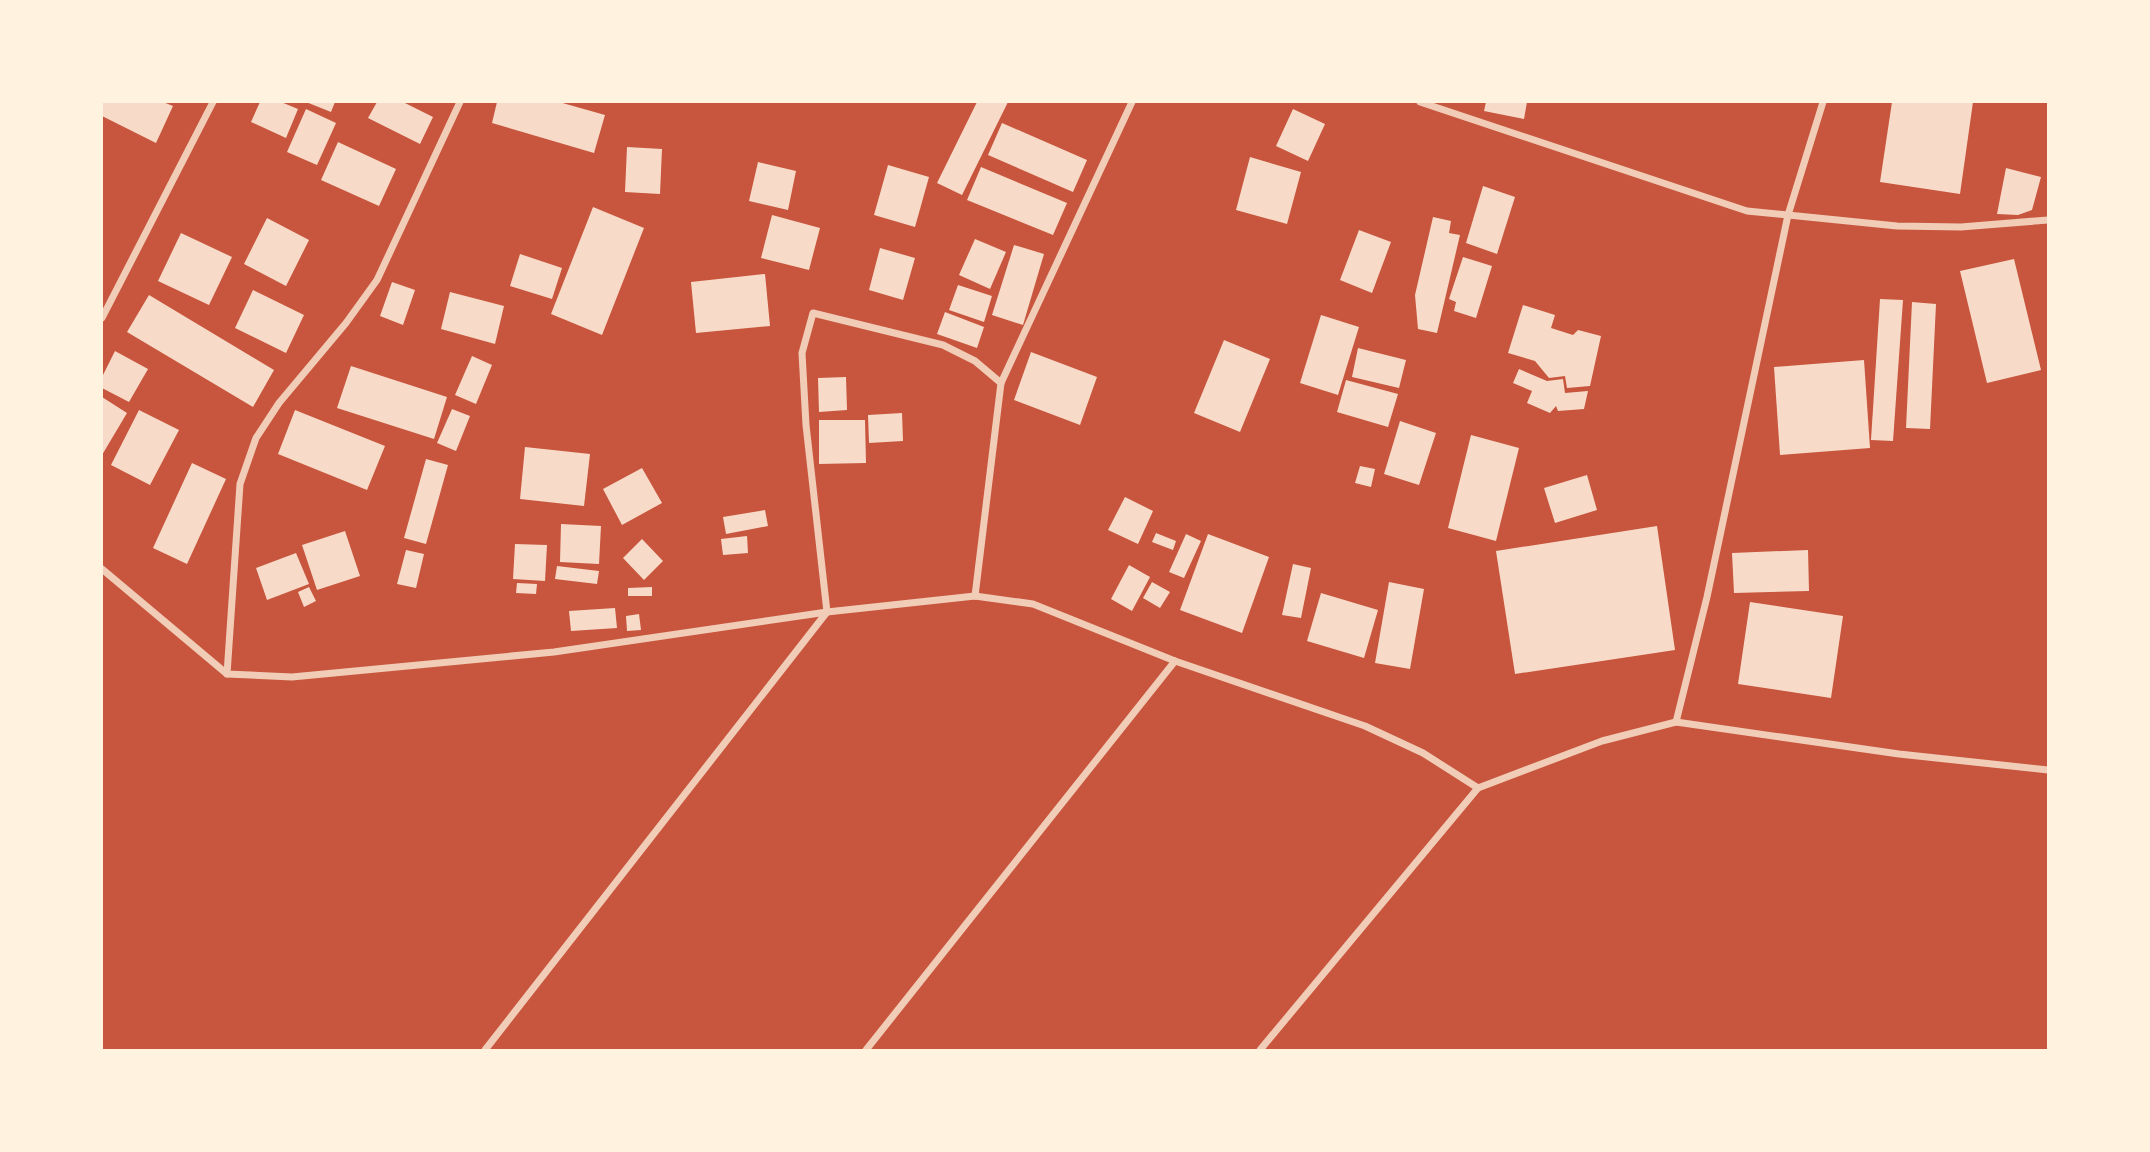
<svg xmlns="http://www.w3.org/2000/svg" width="2150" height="1152" viewBox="0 0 2150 1152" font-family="'Archivo Narrow',sans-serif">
<rect width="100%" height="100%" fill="#c8553d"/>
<g fill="#f7dbc8">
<path d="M102 102H163L173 106 156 143 102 116Z"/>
<path d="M260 102H281L298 109 286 138 251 122Z"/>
<path d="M306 102H335L331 112Z"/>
<path d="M377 102H403L433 117 420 144 368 118Z"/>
<path d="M497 102H559L605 115 594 153 492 123Z"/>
<path d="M977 102H1008L962 195 937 183Z"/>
<path d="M1486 102H1527L1524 119 1484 111Z"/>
<path d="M1892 102H1973L1960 194 1880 182Z"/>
<path d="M306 109 336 123 317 165 287 152Z"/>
<path d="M1293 109 1325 124 1308 161 1276 146Z"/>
<path d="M1002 123 1087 160 1073 192 988 155Z"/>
<path d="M338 142 396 169 379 206 321 180Z"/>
<path d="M627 147 662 149 660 194 625 192Z"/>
<path d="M1250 157 1301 172 1287 224 1236 210Z"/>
<path d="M758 162 796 171 788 210 749 201Z"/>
<path d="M888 165 929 177 915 227 874 215Z"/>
<path d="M981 167 1067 203 1053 235 967 200Z"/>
<path d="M2006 168 2041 177 2032 210 2018 215 1997 214Z"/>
<path d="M1483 186 1515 197 1497 254 1466 243Z"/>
<path d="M593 207 644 228 602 335 551 314Z"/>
<path d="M772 215 820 228 809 270 761 258Z"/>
<path d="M1433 217 1451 221 1449 233 1460 235 1437 333 1418 329 1415 295Z"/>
<path d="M267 218 309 240 286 286 244 264Z"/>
<path d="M1359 230 1391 242 1372 293 1340 280Z"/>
<path d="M181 233 232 257 209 305 158 281Z"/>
<path d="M975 239 1006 252 990 289 959 275Z"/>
<path d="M1014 245 1044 254 1023 325 992 315Z"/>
<path d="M880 248 915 258 903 300 869 290Z"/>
<path d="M520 254 562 268 552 299 510 286Z"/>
<path d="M1463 257 1492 266 1476 318 1454 311 1456 302 1449 299Z"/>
<path d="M2014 259 2041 370 1987 383 1960 271Z"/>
<path d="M765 274 770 326 696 333 691 282Z"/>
<path d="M392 282 415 290 403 325 380 316Z"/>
<path d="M958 285 992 296 984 322 949 310Z"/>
<path d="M253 290 304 315 286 353 235 328Z"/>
<path d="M450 292 504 306 495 344 441 329Z"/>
<path d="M149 295 274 370 253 407 127 332Z"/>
<path d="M1880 299 1903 300 1893 441 1871 440Z"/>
<path d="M1912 302 1936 304 1930 429 1906 428Z"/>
<path d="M1523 305 1555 315 1551 328 1573 335 1578 330 1601 336 1590 386 1567 388 1565 376 1549 378 1535 361 1508 353Z"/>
<path d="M945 312 984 327 977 348 937 334Z"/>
<path d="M1321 315 1359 327 1338 395 1300 383Z"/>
<path d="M1224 340 1270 359 1240 432 1194 413Z"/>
<path d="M1358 348 1406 360 1399 388 1352 377Z"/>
<path d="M115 351 148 369 129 402 102 388V377Z"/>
<path d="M1031 352 1097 377 1080 425 1014 400Z"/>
<path d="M472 356 492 365 476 404 455 395Z"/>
<path d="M1864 360 1870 448 1780 455 1774 367Z"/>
<path d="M351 366 447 397 434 439 337 408Z"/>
<path d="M1519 369 1547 381 1563 379 1565 393 1588 391 1584 409 1558 411 1556 406 1550 413 1527 403 1532 391 1513 383Z"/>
<path d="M846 377 847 410 819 412 818 378Z"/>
<path d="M1346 380 1398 394 1388 427 1337 412Z"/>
<path d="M102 397 127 413 102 455Z"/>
<path d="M452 409 470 416 456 451 437 443Z"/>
<path d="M139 410 179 430 150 485 111 465Z"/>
<path d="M295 410 385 446 367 490 278 454Z"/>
<path d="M902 413 903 441 869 443 868 415Z"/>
<path d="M819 420H865L866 463 819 464Z"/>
<path d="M1400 421 1436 433 1419 485 1384 474Z"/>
<path d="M1471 435 1519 448 1496 541 1448 528Z"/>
<path d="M525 447 590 454 584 506 520 499Z"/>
<path d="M426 459 448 465 426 544 404 538Z"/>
<path d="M192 463 226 479 187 564 153 548Z"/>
<path d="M1360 466 1375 469 1371 487 1355 483Z"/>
<path d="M642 468 662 503 622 525 603 489Z"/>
<path d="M1587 475 1597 510 1555 523 1544 488Z"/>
<path d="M1125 497 1153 511 1138 544 1108 530Z"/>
<path d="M765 510 768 526 726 534 723 517Z"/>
<path d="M561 524 601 526 599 564 560 562Z"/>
<path d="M1657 526 1675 650 1515 674 1496 551Z"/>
<path d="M345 531 360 576 317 590 302 545Z"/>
<path d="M1156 533 1176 541 1173 550 1152 542Z"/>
<path d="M1186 534 1201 541 1184 578 1169 572Z"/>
<path d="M1208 534 1269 557 1242 633 1180 610Z"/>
<path d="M747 536 748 553 723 555 721 539Z"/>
<path d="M642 539 663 561 644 580 623 558Z"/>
<path d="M515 544 547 545 545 581 513 579Z"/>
<path d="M406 550 424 554 416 588 397 584Z"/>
<path d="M1808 550 1809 591 1734 593 1732 553Z"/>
<path d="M296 553 309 584 267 600 256 568Z"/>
<path d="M1293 564 1311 568 1301 618 1282 615Z"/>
<path d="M1129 565 1150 577 1132 611 1111 599Z"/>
<path d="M557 566 599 571 597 584 555 579Z"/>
<path d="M1152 582 1170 592 1160 608 1143 598Z"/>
<path d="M1389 582 1424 589 1410 669 1375 663Z"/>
<path d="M517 583 537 584 536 594 516 593Z"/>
<path d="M309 587 316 601 304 607 298 592Z"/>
<path d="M652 587V596H628V588Z"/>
<path d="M1321 593 1378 610 1364 658 1307 641Z"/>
<path d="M1750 602 1843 616 1831 698 1738 684Z"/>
<path d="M615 608 617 628 571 631 569 611Z"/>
<path d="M639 614 641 630 627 631 626 616Z"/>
</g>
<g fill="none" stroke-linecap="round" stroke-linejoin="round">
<g stroke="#f1ccb7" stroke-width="7">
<path d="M1420 102 1747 211 1897 226 1961 227 2048 220"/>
<path d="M102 318 213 102"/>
<path d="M102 569 227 674 292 677 554 652 827 612 975 596 1033 604 1175 661 1365 726 1423 753 1478 788 1602 741 1676 722 1899 754 2048 770"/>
<path d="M975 596 1001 383 1132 102"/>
<path d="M227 674 240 484 256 438 279 403 346 323 377 280 460 102"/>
<path d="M1676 722 1707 597 1788 215 1823 102"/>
<path d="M485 1050 827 612 806 425 802 353 813 313 943 345 975 361 1001 383"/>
<path d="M866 1050 1175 661"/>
<path d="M1260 1050 1478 788"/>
</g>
</g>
<rect width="2150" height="1152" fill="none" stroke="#fff3e0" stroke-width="206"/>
</svg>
